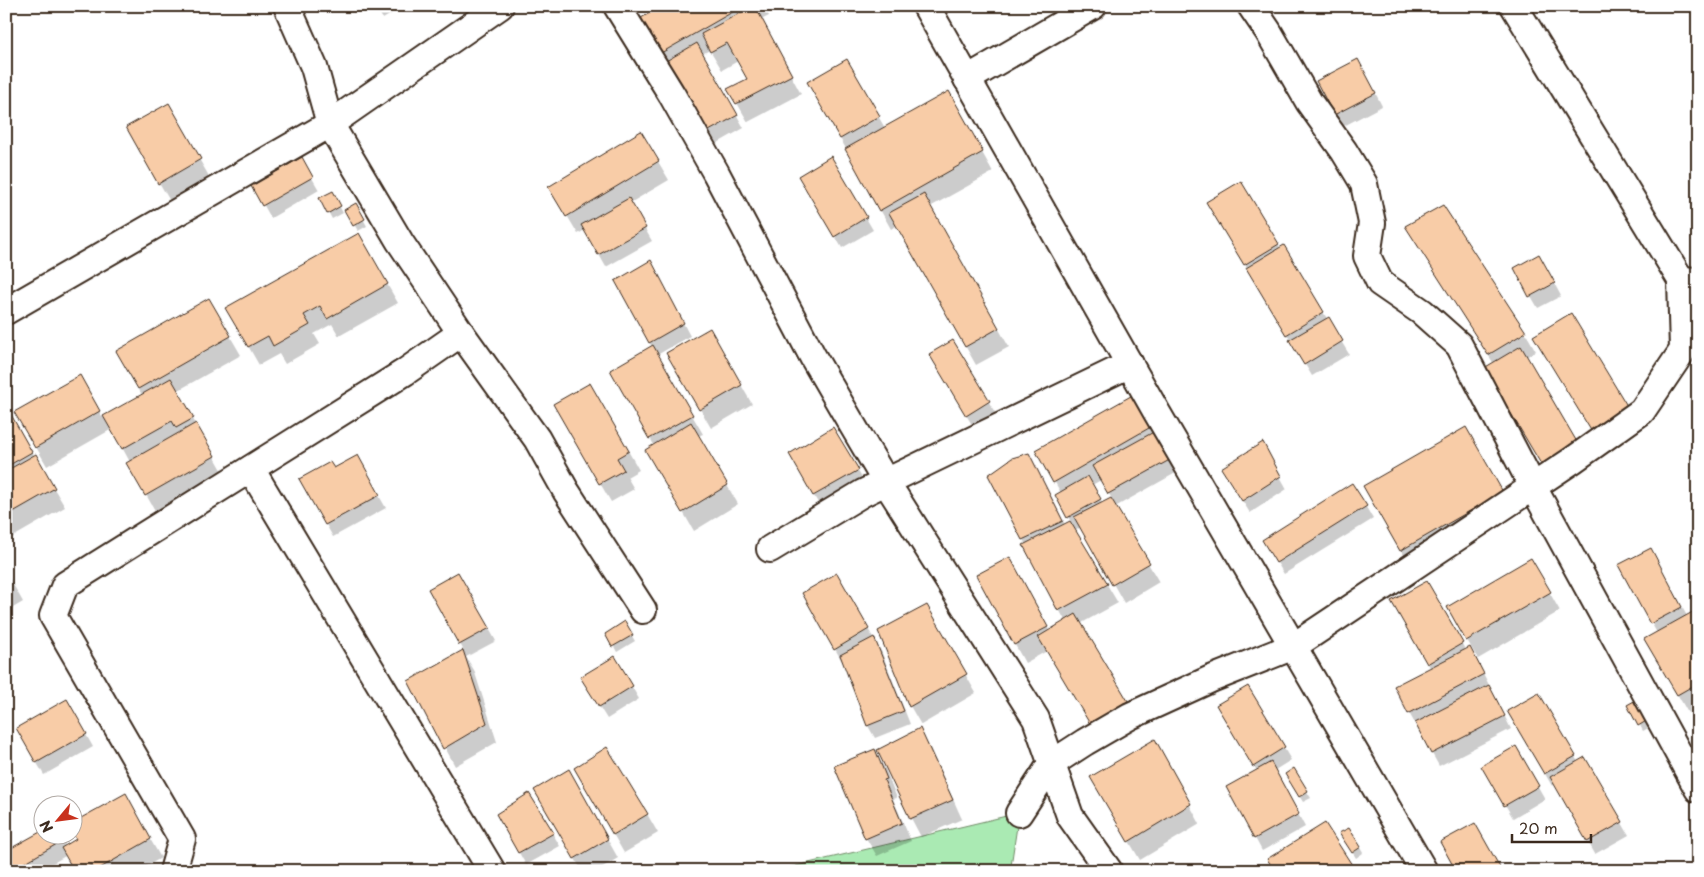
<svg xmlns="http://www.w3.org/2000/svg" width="1704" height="877" viewBox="0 0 1704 877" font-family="'Playpen Sans',sans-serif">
<rect width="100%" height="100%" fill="#fff"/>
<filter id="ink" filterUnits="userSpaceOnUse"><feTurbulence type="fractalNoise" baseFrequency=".02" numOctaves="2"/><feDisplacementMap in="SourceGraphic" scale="10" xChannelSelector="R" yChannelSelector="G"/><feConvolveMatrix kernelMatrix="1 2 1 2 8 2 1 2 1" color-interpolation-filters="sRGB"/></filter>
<g filter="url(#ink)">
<path fill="#aaeab3" stroke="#728a68" d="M1019 813 1011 866 1012 871H775Z"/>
<g fill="#0003" fill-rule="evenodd">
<path d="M375 6H404L383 19Z"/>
<path d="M449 6H458L452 10Z"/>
<path d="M665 6H764L769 16 761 20 801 94 748 122 729 89 748 79 738 61 722 70 710 50 702 54 744 128 716 144 643 19Z"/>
<path d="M1280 6H1288L1282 10Z"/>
<path d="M846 61 885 128 959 111 993 172 930 207 1009 347 976 365 897 225 891 229 809 83Z"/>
<path d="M1365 73 1382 106 1342 127 1335 114Z"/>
<path d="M168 105 210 178 170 201 127 128Z"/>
<path d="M641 133 669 180 630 203 652 241 606 267 585 230 578 234 550 187Z"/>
<path d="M831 158 873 230 842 248 800 176Z"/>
<path d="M301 159 319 190 271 218 253 186Z"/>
<path d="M1240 182 1281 249 1283 247 1349 354 1312 376 1215 215Z"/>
<path d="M332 193 343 213 332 219 321 199Z"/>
<path d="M355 204 367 226 358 231 346 210Z"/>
<path d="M1407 227 1525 332 1536 351 1526 357 1586 461 1553 482 1486 368 1494 364Z"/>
<path d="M358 234 398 303 339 336 332 324 314 334 320 344 285 364 279 354 259 365 227 309Z"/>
<path d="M1546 268 1561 296 1538 308 1531 296Z"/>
<path d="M657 274 690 336 657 355 703 434 698 436 738 504 694 531 647 450 654 445 611 370 652 347 616 282Z"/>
<path d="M209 300 241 355 177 391 225 475 157 514 128 463 130 462 112 429 47 466 16 412 79 376 103 418 142 395 117 351Z"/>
<path d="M709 329 752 404 711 428 668 353Z"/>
<path d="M952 341 996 414 974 428 930 355Z"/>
<path d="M590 384 639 470 627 477 634 489 611 502 554 404Z"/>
<path d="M1137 393 1181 470 1115 507 1159 582 1124 603 1081 527 1075 531 1118 603 1080 624 1138 720 1102 742 1047 651 1025 663 977 576 1020 577 1050 632 1066 622 1024 546 1026 545 989 475 1029 454 1065 525 1071 522 1056 495 1061 493 1037 451ZM1101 480 1112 499 1103 504 1092 485Z"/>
<path d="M9 413 65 507 6 541V414Z"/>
<path d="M833 429 865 483 821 508 790 455Z"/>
<path d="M1466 429 1513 511 1412 569 1365 487Z"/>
<path d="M1262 444 1287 489 1250 513 1230 481Z"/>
<path d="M357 457 386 508 333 537 301 480 333 470Z"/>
<path d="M1366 507 1373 519 1284 574 1271 553Z"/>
<path d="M1531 560 1560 611 1478 659 1448 607Z"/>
<path d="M1657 562 1687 616 1698 610V707L1688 713 1646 639 1657 633 1619 566Z"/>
<path d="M6 572 23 602 6 612Z"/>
<path d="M458 574 496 641 466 657 474 670 497 742 455 766 409 681 464 651 430 590Z"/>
<path d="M836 574 881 651 910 724 875 738 868 726 843 661H842L803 594Z"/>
<path d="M1426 582 1466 651 1477 661 1511 729 1439 766 1409 713 1431 669 1392 601Z"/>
<path d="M926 606 976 693 921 725 910 706Z"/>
<path d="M624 623 635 641 617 652 607 634Z"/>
<path d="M615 658 639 699 607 719 589 690Z"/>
<path d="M1248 688 1291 760 1275 770 1305 827 1262 851 1255 838 1257 771 1218 705Z"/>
<path d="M1539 694 1578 762 1585 759 1629 835 1595 854 1555 784 1552 786 1509 711Z"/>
<path d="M67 701 93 747 44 775 17 729Z"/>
<path d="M1636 701 1650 727 1643 731 1629 705Z"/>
<path d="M920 730 930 748 962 819 921 837 911 818Z"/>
<path d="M1516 748 1545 799 1513 818 1483 767Z"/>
<path d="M874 751 885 769 897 798 893 799 911 841 877 856 866 838Z"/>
<path d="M1165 759 1200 824 1140 860 1092 778Z"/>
<path d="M575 768 647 814 658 833 624 853Z"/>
<path d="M1293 770 1311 798 1303 802 1286 775Z"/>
<path d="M569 771 618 858 596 871H582L536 790Z"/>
<path d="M529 794 560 846 526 865 497 814Z"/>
<path d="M125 795 161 858 138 871H76L67 855 39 871H6V853L42 832V834H60L66 847 78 840Z"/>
<path d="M1325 825 1353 871H1276Z"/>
<path d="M1349 829 1363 853 1356 858 1341 834Z"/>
</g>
<g fill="#f8cca7" stroke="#3b2a1e">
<path d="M662 6H743L661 53 641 18Z"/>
<path d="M753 6H755L792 75 736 104 727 89 747 79 727 43 710 52 701 34Z"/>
<path d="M697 43 738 115 707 132 666 61Z"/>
<path d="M847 59 880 116 840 139 807 82Z"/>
<path d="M1358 59 1376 93 1334 115 1316 81Z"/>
<path d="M949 91 983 152 879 211 845 149Z"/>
<path d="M169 103 201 159 158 184 126 127Z"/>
<path d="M641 131 659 161 566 217 548 187Z"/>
<path d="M831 156 867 217 834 237 798 176Z"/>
<path d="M302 157 313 177 262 206 251 186Z"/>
<path d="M1241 181 1279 244 1244 265 1206 202Z"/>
<path d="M333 191 341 206 327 214 319 198Z"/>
<path d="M924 194 999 328 965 347 889 213Z"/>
<path d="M629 198 646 228 598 255 581 225Z"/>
<path d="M356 203 365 219 353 226 344 210Z"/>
<path d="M1443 205 1526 332 1488 355 1405 226Z"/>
<path d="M359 233 388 284 327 319 320 306 304 315 310 325 273 346 268 336 248 347 225 308Z"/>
<path d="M1284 245 1324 312 1286 335 1246 268Z"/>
<path d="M1539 254 1555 283 1529 297 1514 268Z"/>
<path d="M651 260 684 323 649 343 615 281Z"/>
<path d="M209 298 231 336 138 389 116 351Z"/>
<path d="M1571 313 1629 409 1592 432 1533 336Z"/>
<path d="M1329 317 1343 341 1304 365 1289 340Z"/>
<path d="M710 328 742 385 699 410 666 353Z"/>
<path d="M953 340 990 401 966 416 929 354Z"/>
<path d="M653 345 693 415 649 439 610 370Z"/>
<path d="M1521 346 1577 442 1541 464 1484 368Z"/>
<path d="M80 375 100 411 35 448 14 412Z"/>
<path d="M171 378 194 418 176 428 172 421 122 449 103 416Z"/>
<path d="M590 383 629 451 617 458 624 470 599 484 553 404Z"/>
<path d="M1138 392 1156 424 1053 483 1035 450Z"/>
<path d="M9 411 32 452 6 467V413Z"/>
<path d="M691 422 728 485 682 513 645 450Z"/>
<path d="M196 423 215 456 145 496 126 463Z"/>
<path d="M833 427 859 470 813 496 789 454Z"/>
<path d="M1466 427 1503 492 1400 551 1363 486Z"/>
<path d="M1159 429 1175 457 1108 494 1092 466Z"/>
<path d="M1263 442 1281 476 1242 501 1221 468Z"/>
<path d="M1029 453 1063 521 1022 540 988 475 1012 458Z"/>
<path d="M36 454 55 488 6 516V471Z"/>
<path d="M358 455 380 495 325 525 299 479 330 462 334 468Z"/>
<path d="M1088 476 1101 499 1067 518 1055 495Z"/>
<path d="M1352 483 1367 506 1276 563 1262 540Z"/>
<path d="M1111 498 1150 563 1112 585 1074 517Z"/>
<path d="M1070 521 1108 584 1058 611 1023 545Z"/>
<path d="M1651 548 1682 607 1650 624 1618 565Z"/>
<path d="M1010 557 1048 627 1014 645 976 575Z"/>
<path d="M1531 558 1551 592 1466 641 1447 607Z"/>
<path d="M458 572 490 628 459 645 428 589Z"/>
<path d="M837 573 869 629 834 650 802 593Z"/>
<path d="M1427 581 1463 643 1427 664 1391 601Z"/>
<path d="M927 605 967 674 909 707 878 631Z"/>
<path d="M1698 609V683L1677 695 1644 639Z"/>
<path d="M1076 614 1128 701 1090 724 1038 637Z"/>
<path d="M625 621 633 635 612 647 605 634Z"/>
<path d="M874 637 904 711 867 726 840 655Z"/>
<path d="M1470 647 1484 674 1408 714 1394 686Z"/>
<path d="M463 650 487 723 443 749 408 681Z"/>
<path d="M615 656 633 686 599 707 580 677Z"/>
<path d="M1489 685 1505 716 1431 754 1415 723Z"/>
<path d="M1248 686 1285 747 1253 767 1216 705Z"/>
<path d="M1539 693 1576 756 1544 774 1507 711Z"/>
<path d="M67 699 87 734 36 763 16 728Z"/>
<path d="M1636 700 1648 720 1638 726 1627 705Z"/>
<path d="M920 728 953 800 910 819 877 750Z"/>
<path d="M1155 739 1191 804 1128 842 1090 777Z"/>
<path d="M1516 746 1539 786 1504 806 1481 766Z"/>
<path d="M607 747 648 814 613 835 574 768Z"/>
<path d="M875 749 887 779 884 780 902 823 865 839 834 766Z"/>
<path d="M1585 757 1623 822 1587 842 1550 777Z"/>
<path d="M1271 762 1299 814 1254 839 1226 787Z"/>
<path d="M1294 768 1308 791 1299 797 1285 774Z"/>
<path d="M569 769 608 839 574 859 534 790Z"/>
<path d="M126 793 151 839 95 871 91 865 81 871H74L61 848 76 839 72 833V823Z"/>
<path d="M529 793 554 833 518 853 496 814Z"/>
<path d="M1325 823 1352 865 1343 871H1275L1267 859Z"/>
<path d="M1475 823 1502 871H1456L1440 842Z"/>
<path d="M1349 828 1361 847 1352 853 1339 833Z"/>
<path d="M42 831V834H61L64 840 10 871H6V851Z"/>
</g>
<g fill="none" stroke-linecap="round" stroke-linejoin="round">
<g stroke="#3b2a1e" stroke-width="30">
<g id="minor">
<path d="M287 6 314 67 330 124 400 242 461 333 537 439 566 491 643 610"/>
<path d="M617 6 672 95 716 173 813 357 853 426 886 482 1036 719 1070 816 1109 871"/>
<path d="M926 6 1156 411 1424 871"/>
<path d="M1251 6 1268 31 1309 102 1344 151 1364 184 1372 223 1367 256 1380 283 1422 312 1459 345 1533 487 1698 789"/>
<path d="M1514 6 1681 280"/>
<path d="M967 79 1093 6"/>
<path d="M6 311 330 124 500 6"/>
<path d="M251 469 492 871"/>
<path d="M770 549 863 493 1130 364"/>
<path d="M1019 813 1051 764 1085 742 1130 716 1211 679 1294 646 1573 460 1642 411 1683 350 1681 280 1698 281"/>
<path d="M173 871 182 839 53 616 65 585 405 372 461 333"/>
</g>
</g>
<use href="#minor" stroke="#fff" stroke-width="26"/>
</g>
</g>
<rect width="1704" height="877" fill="none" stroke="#fff" stroke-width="25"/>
<rect x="12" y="12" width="1679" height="852" fill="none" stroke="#3b2a1e" stroke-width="2" filter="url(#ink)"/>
<g transform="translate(58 820) rotate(241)"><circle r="24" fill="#ffffff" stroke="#b1aaa5"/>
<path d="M0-4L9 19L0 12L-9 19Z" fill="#c8321e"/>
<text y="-8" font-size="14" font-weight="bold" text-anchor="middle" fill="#3b2a1e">N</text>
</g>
<path d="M1512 834v8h79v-8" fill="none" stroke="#3b2a1e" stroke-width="2.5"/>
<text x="1519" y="834" font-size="15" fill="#3b2a1e" stroke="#ffffff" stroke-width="4" paint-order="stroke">20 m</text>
</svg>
